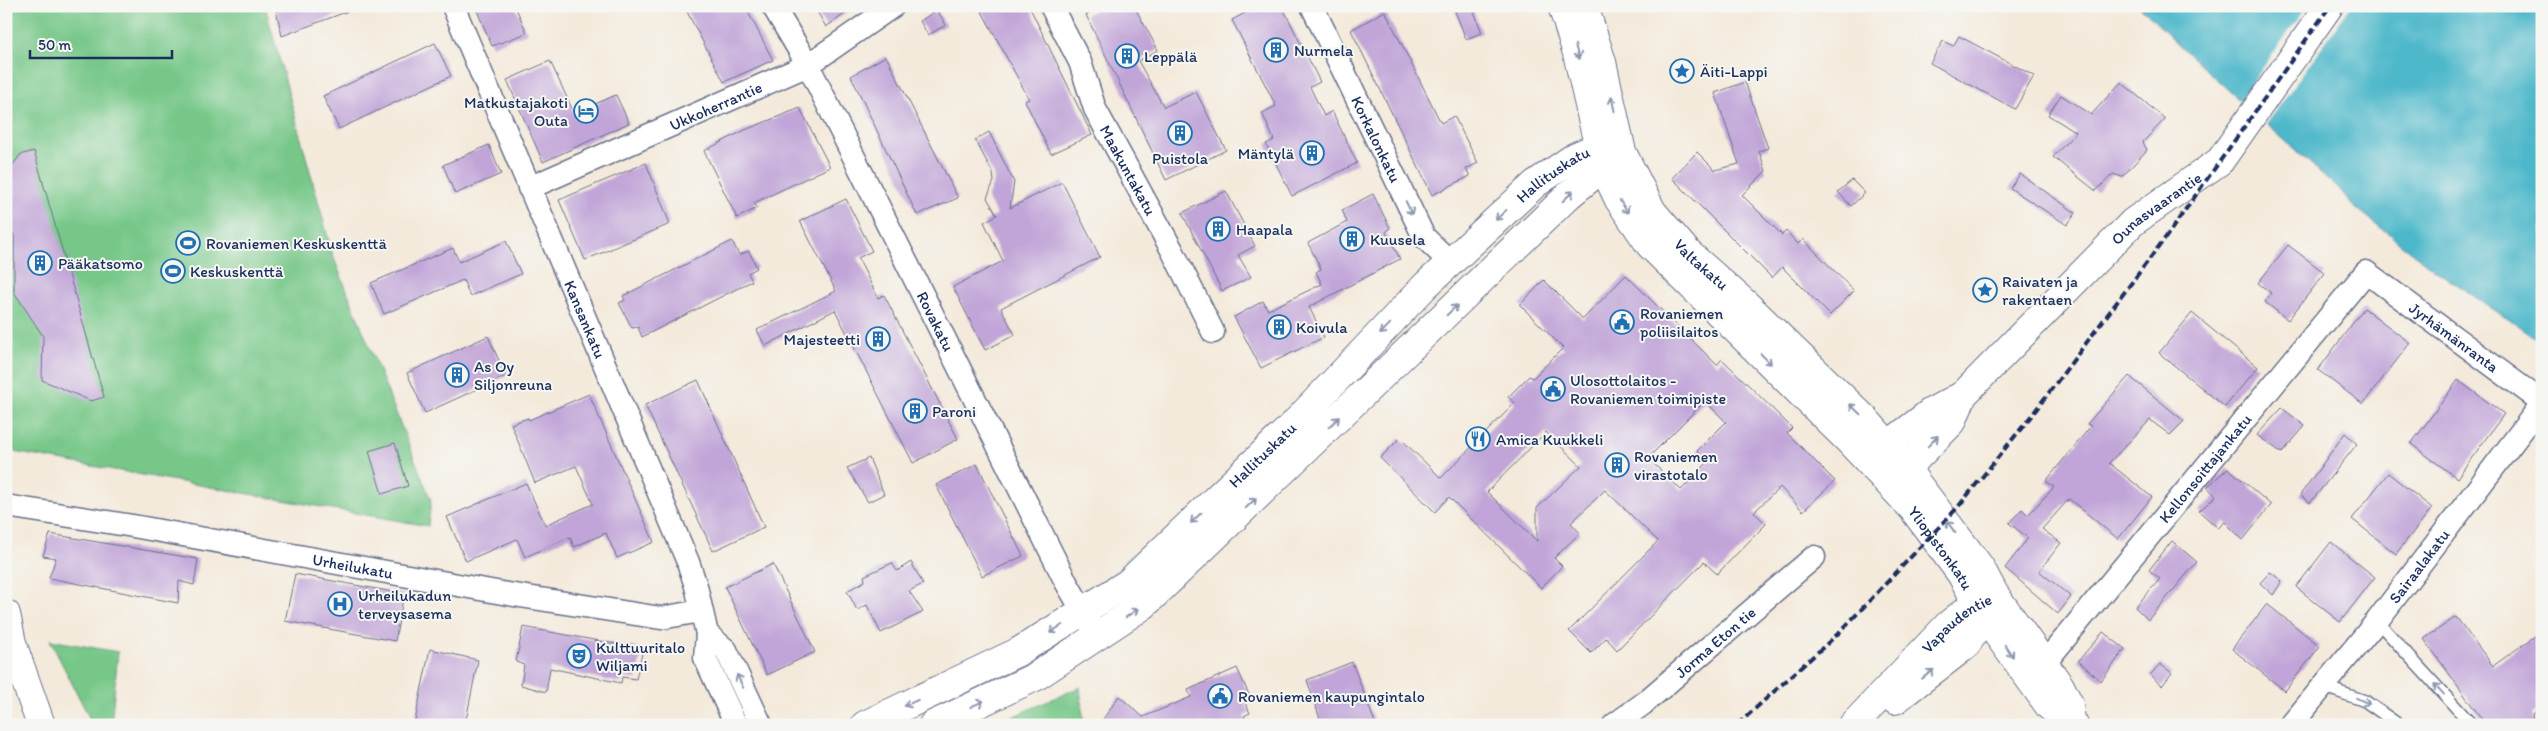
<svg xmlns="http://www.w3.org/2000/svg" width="2548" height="731" viewBox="0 0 2548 731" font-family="Itim,sans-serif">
<rect width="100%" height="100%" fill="#f6f6f2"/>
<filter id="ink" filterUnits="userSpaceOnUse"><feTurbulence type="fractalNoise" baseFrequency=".02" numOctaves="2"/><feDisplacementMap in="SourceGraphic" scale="10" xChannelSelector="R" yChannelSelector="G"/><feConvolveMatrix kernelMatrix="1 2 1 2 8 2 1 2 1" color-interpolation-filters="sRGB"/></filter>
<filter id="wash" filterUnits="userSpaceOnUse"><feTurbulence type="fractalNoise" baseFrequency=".0096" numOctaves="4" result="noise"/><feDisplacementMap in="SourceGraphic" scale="20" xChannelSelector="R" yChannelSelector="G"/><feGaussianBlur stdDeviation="1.12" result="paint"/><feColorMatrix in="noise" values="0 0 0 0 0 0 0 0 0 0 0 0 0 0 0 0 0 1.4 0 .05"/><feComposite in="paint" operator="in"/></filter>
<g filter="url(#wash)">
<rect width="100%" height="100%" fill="#f4eadb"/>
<g fill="#76c788" stroke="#487b73">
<path d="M6 6H265L333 256 431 500 428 526 14 452 6 372Z"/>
<path d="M50 640 118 652 111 725H93Z"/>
<path d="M1080 687 1084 725H994Z"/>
</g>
<path fill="#4db8ca" stroke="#347494" d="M2139 6H2542V342L2435 270 2355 208 2341 191 2196 61Z"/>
<path fill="#f4eadb" d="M2307 6H2351L2265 126 2238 103Z"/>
<g id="blocks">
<g fill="#c1a5d8" fill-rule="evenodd">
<path d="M275 6H359V7L282 36Z"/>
<path d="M475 6H515L527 33 492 46Z"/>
<path d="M684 6H745L773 60 724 82Z"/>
<path d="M814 6H856L826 27Z"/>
<path d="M979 6H1029L1092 135 1051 154 1025 101 1029 99Z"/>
<path d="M1102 6H1134L1158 50 1138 61 1164 107 1196 92 1226 150 1166 180 1086 15Z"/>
<path d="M1258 6H1282L1320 82 1310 87 1324 116 1332 111 1357 163 1292 196 1266 144 1274 140 1262 113 1276 106 1232 20Z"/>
<path d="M1453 6H1472L1482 33 1466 39Z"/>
<path d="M937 10 946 25 928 35 920 21Z"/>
<path d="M1385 11 1441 123 1454 116 1478 163 1466 169 1470 176 1432 195 1351 30Z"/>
<path d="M1959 36 2034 76 2015 109 1930 63 1943 41 1953 46Z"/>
<path d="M435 43 451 76 339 129 323 96Z"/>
<path d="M886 56 958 198 917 215 851 76Z"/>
<path d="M550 61 574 113 616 95 629 123 543 162 507 80Z"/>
<path d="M1745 82 1768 148 1759 151 1766 171 1742 195 1782 235 1786 231 1798 244 1803 239 1854 291 1830 315 1782 267 1772 278 1672 178 1697 152 1715 170 1739 164 1715 93Z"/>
<path d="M2121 82 2165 119 2143 142 2147 150 2122 177 2113 174 2096 191 2053 157 2076 132 2048 115 2061 95 2091 115Z"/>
<path d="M800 108 830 167 754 203 757 208 737 218 704 151 745 130Z"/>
<path d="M989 132 1014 182 1010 208 1062 182 1100 257 1001 308 1015 335 985 350 953 287 1003 261 984 222 997 215 987 198 994 181 993 173 975 140Z"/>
<path d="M489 145 501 174 455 194 443 165Z"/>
<path d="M34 151 104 397 91 401 42 380 43 336 14 292V235L6 224V175L20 155Z"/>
<path d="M646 163 670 224 585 260 559 200Z"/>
<path d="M2020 174 2076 213 2067 225 2010 188Z"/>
<path d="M1852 180 1865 193 1851 206 1838 192Z"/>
<path d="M1226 191 1255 246 1238 255 1251 277 1222 291 1182 213Z"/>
<path d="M1373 194 1390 228 1386 232 1400 259 1309 307 1324 337 1261 368 1234 317 1263 301 1268 310 1322 284 1316 272 1321 269 1308 243 1347 222 1342 210Z"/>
<path d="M846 199 872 251 858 258 878 298 884 295 958 439 913 463 835 310 765 346 757 330 836 291 800 221Z"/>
<path d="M506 241 521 274 470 296 463 280 384 314 371 283 453 248 459 262Z"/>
<path d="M732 241 739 255 749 251 757 268 748 273 752 281 642 337 638 327 632 328 619 303 625 300 623 296Z"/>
<path d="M2288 245 2325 273 2288 320 2265 302 2271 293 2258 283Z"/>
<path d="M1626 275 1717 365 1722 359 1792 428 1787 433 1835 481 1803 511 1780 487 1754 512 1766 524 1717 574 1704 562 1617 650 1606 638 1591 653 1569 631 1658 541 1605 490 1571 523 1580 533 1554 558 1562 566 1541 588 1449 497 1435 512 1380 458 1400 438 1441 478 1515 403 1508 397 1529 376 1533 378 1563 348 1520 305 1544 280 1583 319ZM1705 401 1726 422 1697 451 1708 462 1681 490 1648 458ZM1546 432 1581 466 1537 508V541L1487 492Z"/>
<path d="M2364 308 2410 343 2363 404 2318 370Z"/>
<path d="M2192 313 2258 367 2225 407 2159 353Z"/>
<path d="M488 336 506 376 425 413 407 373Z"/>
<path d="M2129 376 2184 421 2170 435 2150 420 2109 463 2152 497 2118 539 2069 499 2042 529 2061 543 2039 571 2071 597 2058 614 2005 568 2028 538 2009 523 2022 509 2028 515 2054 487 2046 481 2091 426 2087 424Z"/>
<path d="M698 380 764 527 713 551 645 405Z"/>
<path d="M2458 380 2504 414 2457 478 2411 444Z"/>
<path d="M589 394 654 542 617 558 606 533 574 547 570 537 525 557 517 539 466 561 447 517 526 483 545 525 593 504 576 466 535 483 511 424 528 418 529 420Z"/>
<path d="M2282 408 2305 426 2282 453 2257 435Z"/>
<path d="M2345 433 2357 444 2310 503 2300 495Z"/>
<path d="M395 443 408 486 382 494 369 451Z"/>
<path d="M869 458 884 494 868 502 847 468Z"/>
<path d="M977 464 1023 556 982 576 936 485Z"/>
<path d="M2228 468 2271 505 2243 540 2225 522 2218 528 2199 511 2216 496 2207 487Z"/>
<path d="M2388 473 2432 508 2396 554 2352 519Z"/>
<path d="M50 534 198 559 194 585 179 581 178 603 49 578 56 558 43 556Z"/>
<path d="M2172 541 2197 562 2148 620 2135 607 2160 579 2149 570Z"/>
<path d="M2331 542 2375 577 2340 622 2296 587Z"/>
<path d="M911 562 923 584 909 591 923 612 881 633 867 605 857 610 847 591 865 581 864 576 892 563 897 571Z"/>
<path d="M773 564 815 652 767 675 725 587Z"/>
<path d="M2270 572 2282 581 2273 595 2260 583Z"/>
<path d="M295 574 404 594 395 641 285 621Z"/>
<path d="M2267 604 2320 646 2285 691 2232 649Z"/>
<path d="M2456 617 2493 666 2542 631V681L2539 683 2536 712 2532 714 2535 725H2486L2424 639Z"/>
<path d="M523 627 643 649 636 679 622 677 621 683 550 668 546 692 521 685 524 665 516 662Z"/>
<path d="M2103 632 2125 649 2101 681 2078 661Z"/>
<path d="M430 649 478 660 465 725H414Z"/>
<path d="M1352 662 1376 725H1322L1307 680Z"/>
<path d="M2160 664 2172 673 2162 686 2150 675Z"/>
<path d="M1237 668 1251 699 1244 701 1250 713 1244 716 1248 725H1099L1119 696 1143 717 1191 697 1188 690Z"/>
</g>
</g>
</g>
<g filter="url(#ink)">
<use href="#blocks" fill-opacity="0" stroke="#67708a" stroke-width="1"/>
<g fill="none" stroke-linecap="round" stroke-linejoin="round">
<g stroke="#67708a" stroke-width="14">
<g id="service">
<path d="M2377 621 2472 725"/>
<path d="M2322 686 2365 701 2399 725"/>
</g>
</g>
<g stroke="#67708a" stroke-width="25">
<g id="minor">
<path id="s1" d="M453 6 688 562 696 586 707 634 705 658 736 725"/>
<path id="s2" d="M773 6 808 65 1066 582 1091 625"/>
<path id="s3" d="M1051 6 1080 62 1095 109 1172 250 1213 332"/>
<path id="s4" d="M1312 6 1424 237 1451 263"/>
<path id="s5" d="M529 188 808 65 893 6"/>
<path id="s6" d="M6 506 133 526 502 593 661 618 701 611"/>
<path d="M707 634 726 650 761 725"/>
<path id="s7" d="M2043 665 2366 272 2542 402"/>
<path id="s8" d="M1614 725 1643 704 1814 557"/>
<path id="s9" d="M2291 725 2377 621 2542 404"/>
</g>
</g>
<g stroke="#67708a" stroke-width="30">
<g id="tertiary">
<path id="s10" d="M1562 6 1577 53 1603 166 1619 200 1650 245 1847 439 1913 509 1961 574 1985 617 2049 706 2074 725"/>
<path id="s11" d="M1584 6 1602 62 1622 152 1652 211 1688 253 1747 305 1865 419 1888 445 1980 567 1995 595 2060 686 2069 704 2071 721"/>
<path id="s12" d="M1881 463 1888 445 1931 412 1963 395 2133 222 2220 161 2329 6"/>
<path d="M1890 470 1907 468 1952 422 1963 395"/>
<path d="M1895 700 1965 646 1985 617 1993 601"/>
<path id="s13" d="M865 725 1018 652 1128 583 1294 424 1426 285 1535 184 1576 156 1597 147 1622 152"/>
<path d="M933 725 1035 677 1144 605 1569 195 1617 156"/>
<path id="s14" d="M1853 725 1948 625 1968 609 1994 596"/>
</g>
</g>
<g stroke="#67708a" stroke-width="30">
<path id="secondary" d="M6 614 12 643 41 725"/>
</g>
<use href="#service" stroke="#fff" stroke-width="11"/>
<use href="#minor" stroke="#fff" stroke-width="22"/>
<use href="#tertiary" stroke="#fff" stroke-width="28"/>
<use href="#secondary" stroke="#fff" stroke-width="28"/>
<path stroke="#1b2f5e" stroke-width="4" stroke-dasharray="8 4" stroke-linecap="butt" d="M1737 725 1840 632 1958 507 2032 415 2166 237 2330 6"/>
</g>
<defs><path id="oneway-shaft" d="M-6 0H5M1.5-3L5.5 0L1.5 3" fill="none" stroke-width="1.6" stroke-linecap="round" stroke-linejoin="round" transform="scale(1.25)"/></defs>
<g stroke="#8d97ae">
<use href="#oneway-shaft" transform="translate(1577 52) rotate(74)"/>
<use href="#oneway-shaft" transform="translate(1613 104) rotate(-102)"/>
<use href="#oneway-shaft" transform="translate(1568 196) rotate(-44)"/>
<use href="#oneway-shaft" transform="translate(1624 207) rotate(57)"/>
<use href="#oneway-shaft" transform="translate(1409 208) rotate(64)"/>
<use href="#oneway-shaft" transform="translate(1501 215) rotate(137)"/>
<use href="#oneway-shaft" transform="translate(1452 310) rotate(-44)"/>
<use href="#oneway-shaft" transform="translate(1385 329) rotate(134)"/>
<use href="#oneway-shaft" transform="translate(1766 359) rotate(45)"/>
<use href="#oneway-shaft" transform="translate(1855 409) rotate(-136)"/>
<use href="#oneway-shaft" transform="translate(1334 422) rotate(-44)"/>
<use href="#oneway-shaft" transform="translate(1933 441) rotate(-46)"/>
<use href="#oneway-shaft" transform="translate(1251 503) rotate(-44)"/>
<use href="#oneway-shaft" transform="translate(1196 518) rotate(136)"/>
<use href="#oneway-shaft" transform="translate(1951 527) rotate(-126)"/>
<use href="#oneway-shaft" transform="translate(1132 613) rotate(-35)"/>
<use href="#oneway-shaft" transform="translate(1056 629) rotate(148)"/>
<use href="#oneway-shaft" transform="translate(2009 651) rotate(55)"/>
<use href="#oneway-shaft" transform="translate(1928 674) rotate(-38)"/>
<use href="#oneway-shaft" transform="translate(740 681) rotate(-116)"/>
<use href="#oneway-shaft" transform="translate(2439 689) rotate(-132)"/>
<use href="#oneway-shaft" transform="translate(2363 701) rotate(25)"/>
<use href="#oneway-shaft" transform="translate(911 703) rotate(155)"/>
<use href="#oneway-shaft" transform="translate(977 704) rotate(-25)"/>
</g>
</g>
<defs>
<g id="building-ring" transform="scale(1.25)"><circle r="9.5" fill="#f6f6f2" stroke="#1f6fb2" stroke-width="1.5"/><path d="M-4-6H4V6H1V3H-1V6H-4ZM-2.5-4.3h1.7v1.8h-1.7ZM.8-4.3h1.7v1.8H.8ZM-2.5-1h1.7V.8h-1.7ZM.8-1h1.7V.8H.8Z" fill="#1f6fb2"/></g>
<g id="sight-ring" transform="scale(1.25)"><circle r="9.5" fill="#f6f6f2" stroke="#1f6fb2" stroke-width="1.5"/><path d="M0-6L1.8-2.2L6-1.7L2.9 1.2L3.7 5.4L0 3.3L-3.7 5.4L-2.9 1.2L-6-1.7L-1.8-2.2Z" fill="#1f6fb2"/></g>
<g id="hotel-ring" transform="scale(1.25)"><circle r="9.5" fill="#f6f6f2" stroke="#1f6fb2" stroke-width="1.5"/><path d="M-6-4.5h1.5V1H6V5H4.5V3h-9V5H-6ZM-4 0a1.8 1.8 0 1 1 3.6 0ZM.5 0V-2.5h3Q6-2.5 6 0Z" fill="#1f6fb2"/></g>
<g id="stadium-ring" transform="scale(1.25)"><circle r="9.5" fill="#f6f6f2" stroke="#1f6fb2" stroke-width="1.5"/><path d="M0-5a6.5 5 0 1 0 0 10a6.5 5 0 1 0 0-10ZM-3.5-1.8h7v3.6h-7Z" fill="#1f6fb2"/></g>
<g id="civic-ring" transform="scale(1.25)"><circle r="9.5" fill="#f6f6f2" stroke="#1f6fb2" stroke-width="1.5"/><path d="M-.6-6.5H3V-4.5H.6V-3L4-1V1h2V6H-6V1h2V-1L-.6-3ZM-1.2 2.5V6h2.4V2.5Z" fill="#1f6fb2"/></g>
<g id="restaurant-ring" transform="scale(1.25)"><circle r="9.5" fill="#f6f6f2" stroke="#1f6fb2" stroke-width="1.5"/><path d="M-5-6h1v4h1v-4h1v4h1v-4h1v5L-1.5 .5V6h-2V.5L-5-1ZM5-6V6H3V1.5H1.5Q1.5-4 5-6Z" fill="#1f6fb2"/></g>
<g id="hospital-ring" transform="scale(1.25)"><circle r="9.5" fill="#f6f6f2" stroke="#1f6fb2" stroke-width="1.5"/><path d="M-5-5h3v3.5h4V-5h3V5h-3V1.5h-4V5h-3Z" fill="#1f6fb2"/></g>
<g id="theatre-ring" transform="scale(1.25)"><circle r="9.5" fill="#f6f6f2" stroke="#1f6fb2" stroke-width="1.5"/><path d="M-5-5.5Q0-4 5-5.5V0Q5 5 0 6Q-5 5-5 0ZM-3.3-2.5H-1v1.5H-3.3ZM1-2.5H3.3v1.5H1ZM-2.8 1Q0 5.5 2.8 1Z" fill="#1f6fb2"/></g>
</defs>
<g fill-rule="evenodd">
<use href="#building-ring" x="1276" y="50"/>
<use href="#building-ring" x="1127" y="56"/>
<use href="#sight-ring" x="1682" y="71"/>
<use href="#hotel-ring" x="586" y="111"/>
<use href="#building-ring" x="1180" y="133"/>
<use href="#building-ring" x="1312" y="153"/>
<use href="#building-ring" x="1218" y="229"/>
<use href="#building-ring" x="1352" y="239"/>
<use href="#stadium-ring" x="188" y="243"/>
<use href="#building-ring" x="40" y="263"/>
<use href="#stadium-ring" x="173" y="271"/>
<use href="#sight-ring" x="1985" y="290"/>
<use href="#civic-ring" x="1622" y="322"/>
<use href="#building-ring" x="1279" y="327"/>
<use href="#building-ring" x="878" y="339"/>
<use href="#building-ring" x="457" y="375"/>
<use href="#civic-ring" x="1553" y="389"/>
<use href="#building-ring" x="915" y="411"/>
<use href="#restaurant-ring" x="1478" y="439"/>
<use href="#building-ring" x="1617" y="465"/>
<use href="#hospital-ring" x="340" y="604"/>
<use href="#theatre-ring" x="579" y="656"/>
<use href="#civic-ring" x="1220" y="696"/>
</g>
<g text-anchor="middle" stroke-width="4" stroke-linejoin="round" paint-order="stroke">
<g font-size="16" fill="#1b2f5e" stroke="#f6f6f2" text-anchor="start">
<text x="1294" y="56">Nurmela</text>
<text x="1144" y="62">Leppälä</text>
<text x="1700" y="77">Äiti-Lappi</text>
<text x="568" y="108" text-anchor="end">Matkustajakoti<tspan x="568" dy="18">Outa</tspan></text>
<text x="1294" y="159" text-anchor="end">Mäntylä</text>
<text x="1180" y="164" text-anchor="middle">Puistola</text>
<text x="1236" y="235">Haapala</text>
<text x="1370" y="245">Kuusela</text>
<text x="206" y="249">Rovaniemen Keskuskenttä</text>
<text x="58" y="269">Pääkatsomo</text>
<text x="190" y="277">Keskuskenttä</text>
<text x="2002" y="287">Raivaten ja<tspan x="2002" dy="18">rakentaen</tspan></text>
<text x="1640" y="319">Rovaniemen<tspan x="1640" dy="18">poliisilaitos</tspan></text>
<text x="1296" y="333">Koivula</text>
<text x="860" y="345" text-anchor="end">Majesteetti</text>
<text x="474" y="372">As Oy<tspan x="474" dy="18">Siljonreuna</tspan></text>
<text x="1570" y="386">Ulosottolaitos -<tspan x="1570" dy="18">Rovaniemen toimipiste</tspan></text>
<text x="932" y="417">Paroni</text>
<text x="1496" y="445">Amica Kuukkeli</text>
<text x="1634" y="462">Rovaniemen<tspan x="1634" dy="18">virastotalo</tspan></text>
<text x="358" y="601">Urheilukadun<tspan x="358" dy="18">terveysasema</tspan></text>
<text x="596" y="653">Kulttuuritalo<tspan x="596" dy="18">Wiljami</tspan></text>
<text x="1238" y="702">Rovaniemen kaupungintalo</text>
</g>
<g font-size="16" fill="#1b2f5e" stroke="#f6f6f2">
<text dy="6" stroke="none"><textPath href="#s5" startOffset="204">Ukkoherrantie</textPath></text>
<text dy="6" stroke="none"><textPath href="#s4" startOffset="148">Korkalonkatu</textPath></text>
<text dy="6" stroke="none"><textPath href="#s3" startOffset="182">Maakuntakatu</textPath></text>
<text dy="6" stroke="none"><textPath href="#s13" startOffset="890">Hallituskatu</textPath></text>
<text dy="6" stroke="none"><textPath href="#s12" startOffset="379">Ounasvaarantie</textPath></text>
<text dy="6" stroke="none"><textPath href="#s11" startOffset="290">Valtakatu</textPath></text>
<text dy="6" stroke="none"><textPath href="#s1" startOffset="340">Kansankatu</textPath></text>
<text dy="6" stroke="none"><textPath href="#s2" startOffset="355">Rovakatu</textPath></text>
<text dy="6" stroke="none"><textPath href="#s7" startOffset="618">Jyrhämänranta</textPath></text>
<text dy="6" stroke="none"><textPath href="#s13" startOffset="485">Hallituskatu</textPath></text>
<text dy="6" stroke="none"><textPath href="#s7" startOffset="255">Kellonsoittajankatu</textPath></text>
<text dy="6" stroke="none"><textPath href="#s10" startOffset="678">Yliopistonkatu</textPath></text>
<text dy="6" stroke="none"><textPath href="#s6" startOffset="352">Urheilukatu</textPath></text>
<text dy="6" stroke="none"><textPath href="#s9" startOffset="204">Sairaalakatu</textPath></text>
<text dy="6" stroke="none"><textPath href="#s14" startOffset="146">Vapaudentie</textPath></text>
<text dy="6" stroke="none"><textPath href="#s8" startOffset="131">Jorma Eton tie</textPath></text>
</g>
</g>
<rect width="2548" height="731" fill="none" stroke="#f6f6f2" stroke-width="25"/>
<path d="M30 50v8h142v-8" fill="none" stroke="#1b2f5e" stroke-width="2.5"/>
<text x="38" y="50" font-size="15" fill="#1b2f5e" stroke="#f6f6f2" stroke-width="4" paint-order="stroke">50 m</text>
</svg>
